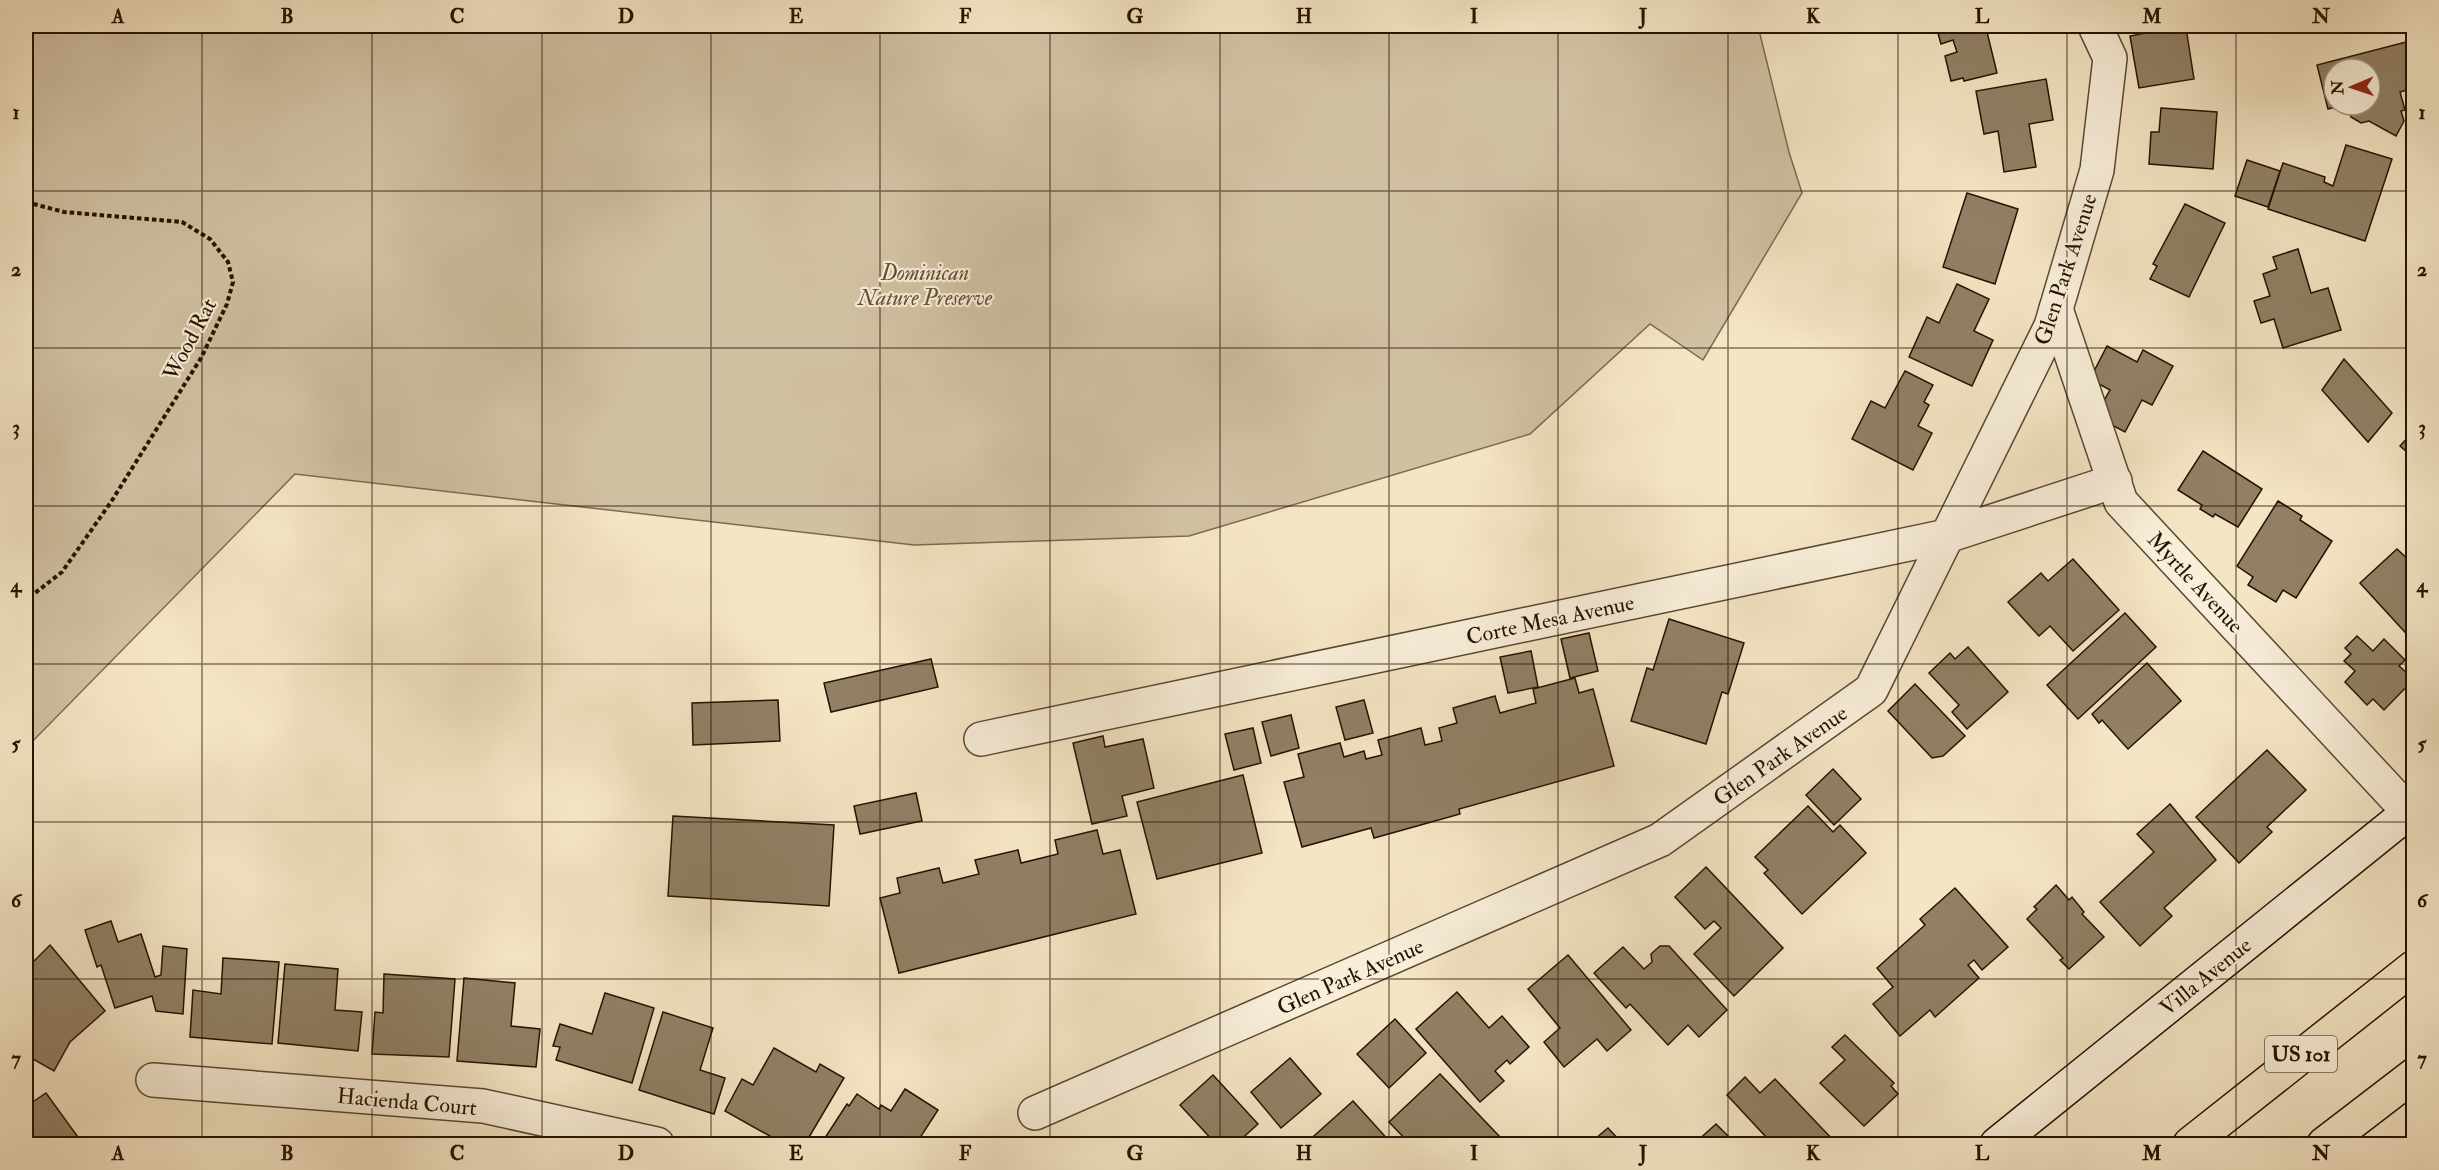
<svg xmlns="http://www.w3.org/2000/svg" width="2439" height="1170" viewBox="0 0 2439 1170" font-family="'IM FELL Double Pica',serif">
<rect width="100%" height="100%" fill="#f4e5c4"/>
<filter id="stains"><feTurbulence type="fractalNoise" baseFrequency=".00333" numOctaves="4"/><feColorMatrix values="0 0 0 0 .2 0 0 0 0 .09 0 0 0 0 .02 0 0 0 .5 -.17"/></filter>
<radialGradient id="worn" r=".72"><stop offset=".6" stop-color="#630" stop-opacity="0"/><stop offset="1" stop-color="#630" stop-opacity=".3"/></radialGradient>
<path fill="#d1c1a3" stroke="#7b6a52" stroke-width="1.5" d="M26 26H1758L1789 152 1802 193 1703 360 1650 324 1530 434 1189 536 914 545 295 474 26 748Z"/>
<g fill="#918066" stroke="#251200" stroke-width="1.5">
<path d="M1936 26H2009L1987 32 1997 73 1964 81 1963 78 1951 81 1945 56 1957 52 1953 40 1941 44Z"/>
<path d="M2155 26H2182L2183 29 2186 28 2194 79 2139 88 2130 36 2156 31Z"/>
<path d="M2414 40V88L2400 92 2405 110 2401 111 2404 121 2396 136 2369 121 2361 123 2351 117 2348 105H2370V69H2334V105H2343L2328 109 2317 65Z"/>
<path d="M2046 79 2053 120 2029 124 2036 167 2004 172 1998 131 1984 134 1976 91Z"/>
<path d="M2161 108 2217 112 2213 169 2149 164 2151 132H2159Z"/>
<path d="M2346 145 2392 159 2365 241 2268 209 2283 163 2325 177 2324 182 2333 186Z"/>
<path d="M2247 160 2280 171 2268 207 2235 196Z"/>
<path d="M1967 193 2018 209 1995 284 1943 267Z"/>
<path d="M2185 204 2225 223 2189 297 2150 279 2157 266 2153 264Z"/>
<path d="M2298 249 2311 293 2328 288 2341 330 2283 348 2274 319 2261 323 2254 301 2270 296 2263 274 2277 269 2273 257Z"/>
<path d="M1957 284 1989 299 1974 331 1993 340 1972 386 1909 357 1927 317 1939 323Z"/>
<path d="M2107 346 2137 362 2143 350 2173 366 2152 405 2142 400 2125 432 2095 416 2110 390 2090 379Z"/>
<path d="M2344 359 2392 413 2368 442 2322 390Z"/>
<path d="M1905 371 1933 385 1924 402 1929 405 1918 426 1932 433 1913 470 1852 439 1871 401 1885 408Z"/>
<path d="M2413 432H2414V458L2400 446Z"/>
<path d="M2203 451 2262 489 2238 527 2215 514 2213 517 2200 509 2202 505 2178 490Z"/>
<path d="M2278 501 2302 516 2300 520 2332 541 2296 598 2283 590 2276 602 2248 585 2253 577 2237 566Z"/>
<path d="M2397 549 2414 565V642L2360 583Z"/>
<path d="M2073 559 2119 610 2073 651 2050 626 2039 636 2008 602 2041 573 2048 581Z"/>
<path d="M2125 613 2156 647 2078 719 2047 685Z"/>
<path d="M1669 619 1744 643 1728 694 1722 692 1706 744 1631 721 1647 668 1653 670Z"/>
<path d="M1589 633 1598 671 1570 678 1561 639Z"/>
<path d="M2357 636 2373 651 2384 639 2405 660 2399 666 2414 679 2384 710 2373 699 2367 705 2345 682 2355 671 2344 661 2351 654 2345 648Z"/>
<path d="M1968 647 2008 692 1967 729 1952 712 1959 705 1929 673 1950 653 1955 659Z"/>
<path d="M1531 651 1538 687 1508 693 1500 657Z"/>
<path d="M931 659 938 687 831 712 824 683Z"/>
<path d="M2147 663 2181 701 2128 749 2102 720 2099 723 2092 714Z"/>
<path d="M1575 678 1579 693 1593 689 1614 766 1459 809 1460 814 1374 838 1371 828 1302 847 1284 782 1304 777 1298 754 1340 743 1344 757 1364 751 1366 759 1382 755 1378 740 1421 728 1425 745 1442 741 1439 728 1457 723 1453 708 1495 696 1500 713 1536 703 1533 689Z"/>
<path d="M1915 684 1965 736 1943 756 1932 758 1888 711Z"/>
<path d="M778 700 780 741 693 745 692 703Z"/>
<path d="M1364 700 1373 733 1345 740 1336 707Z"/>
<path d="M1291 715 1299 748 1271 756 1262 722Z"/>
<path d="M1253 728 1261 763 1234 770 1225 734Z"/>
<path d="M1103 736 1105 747 1143 739 1154 788 1122 796 1127 816 1092 824 1073 743Z"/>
<path d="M2267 750 2306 790 2267 827 2272 832 2239 863 2196 817Z"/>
<path d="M1833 769 1861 799 1834 825 1806 795Z"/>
<path d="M1243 775 1262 853 1157 879 1137 802Z"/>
<path d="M916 793 922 821 860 834 854 806Z"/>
<path d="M2170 804 2216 860 2164 908 2172 916 2140 946 2100 902 2154 852 2137 834Z"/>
<path d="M1808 806 1833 832 1840 825 1866 853 1802 914 1764 873 1768 870 1755 857Z"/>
<path d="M673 816 834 825 829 906 668 896Z"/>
<path d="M1097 830 1103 854 1120 850 1136 914 899 973 880 898 900 893 897 878 939 868 943 883 979 874 975 860 1018 850 1021 863 1058 854 1055 840Z"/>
<path d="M1706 867 1783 948 1734 996 1694 954 1721 928 1714 921 1705 929 1675 897Z"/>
<path d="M2056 885 2069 900 2072 897 2084 912 2082 914 2104 937 2069 969 2060 960 2063 958 2027 919 2037 909 2034 907Z"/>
<path d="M1955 888 2008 947 1982 970 1974 960 1968 965 1979 978 1935 1017 1930 1010 1900 1036 1873 1004 1893 987 1877 968 1925 925 1920 919Z"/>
<path d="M111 921 118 942 141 934 155 977 161 975 163 946 187 949 183 1014 156 1011 152 996 115 1008 101 965 97 967 85 930Z"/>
<path d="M50 945 105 1011 70 1042 54 1071 26 1055V969Z"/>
<path d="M1660 946H1669L1727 1010 1699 1037 1688 1025 1668 1045 1630 1004 1626 1008 1594 973 1623 947 1644 969 1652 962 1651 954Z"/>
<path d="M1568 955 1631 1030 1607 1051 1597 1039 1564 1067 1544 1042 1560 1028 1528 989Z"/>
<path d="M223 958 279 962 272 1044 190 1037 193 990 221 994Z"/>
<path d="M285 964 338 969 335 1010 362 1012 358 1051 278 1043Z"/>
<path d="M384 974 455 979 449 1057 372 1054 375 1012 383 1013Z"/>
<path d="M464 978 515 983 511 1026 540 1029 536 1067 457 1061Z"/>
<path d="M1457 992 1489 1028 1502 1016 1529 1047 1510 1064 1507 1060 1495 1071 1504 1081 1480 1102 1416 1029Z"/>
<path d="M605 993 654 1008 632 1083 556 1060 560 1047 553 1046 560 1024 592 1034Z"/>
<path d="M663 1012 713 1028 700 1070 725 1078 714 1114 639 1090Z"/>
<path d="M1395 1019 1426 1053 1389 1088 1357 1054Z"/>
<path d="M1845 1035 1894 1083 1891 1086 1898 1094 1864 1126 1820 1083 1845 1060 1832 1047Z"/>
<path d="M774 1048 816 1072 820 1064 844 1078 805 1144H784L725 1111 742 1079 753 1085Z"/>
<path d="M1290 1058 1321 1094 1281 1128 1251 1092Z"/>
<path d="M26 1074H28L31 1103 46 1093 83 1144H26Z"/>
<path d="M1440 1074 1499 1136 1489 1144H1410L1389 1122Z"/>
<path d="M1213 1075 1258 1124 1236 1144H1216L1180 1105Z"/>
<path d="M1745 1077 1760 1093 1775 1079 1834 1141 1830 1144H1767L1762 1140 1766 1137 1727 1095Z"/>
<path d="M905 1089 938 1110 916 1144H821L847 1104 849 1106 857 1094 879 1109 881 1105 891 1111Z"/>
<path d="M1353 1101 1392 1144H1305Z"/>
<path d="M1716 1124 1736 1144H1694Z"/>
<path d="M1608 1128 1623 1144H1589Z"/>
</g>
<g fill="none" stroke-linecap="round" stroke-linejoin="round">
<g stroke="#594731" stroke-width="36">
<g id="street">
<path d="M2056 309 2121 502 2409 812"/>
<path d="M981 739 1947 536 2115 481"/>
<path d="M153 1080 483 1106 657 1144"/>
<path d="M1035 1113 1660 840 1871 690 2051 326 2097 170 2110 58 2095 26"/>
</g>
</g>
<g stroke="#251200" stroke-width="36">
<path id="secondary" d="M1997 1144 2414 808"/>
</g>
<g stroke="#251200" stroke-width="36">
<g id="highway">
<path d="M2190 1144 2414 967"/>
<path d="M2324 1144 2414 1075"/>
</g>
</g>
<path stroke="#251200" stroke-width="4" stroke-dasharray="4.5 3" stroke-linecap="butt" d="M26 202 64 212 182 222 210 239 228 262 233 282 227 304 201 358 111 502 62 572 26 600"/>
<use href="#street" stroke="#f8eed9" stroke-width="33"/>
<use href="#secondary" stroke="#f8eed9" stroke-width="33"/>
<use href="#highway" stroke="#f4e5c4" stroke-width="33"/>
</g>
<path fill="none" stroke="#251200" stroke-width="1.5" stroke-opacity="0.55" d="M202 26V1144M372 26V1144M542 26V1144M711 26V1144M880 26V1144M1050 26V1144M1220 26V1144M1389 26V1144M1558 26V1144M1728 26V1144M1898 26V1144M2067 26V1144M2236 26V1144M26 191H2414M26 348H2414M26 506H2414M26 664H2414M26 822H2414M26 979H2414"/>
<g text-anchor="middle" stroke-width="4.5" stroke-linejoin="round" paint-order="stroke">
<rect fill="#f8eed9" stroke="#645441" stroke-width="1.5" x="2265" y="1036" width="72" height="36" rx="4.5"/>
<g font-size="21" font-weight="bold" fill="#251200">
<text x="2301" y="1061">US 101</text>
</g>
<g font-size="22" fill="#251200" stroke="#f8eed9">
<text transform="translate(2065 269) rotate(-72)" y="8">Glen Park Avenue</text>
<text transform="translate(189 339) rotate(-62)" y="8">Wood Rat</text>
<text transform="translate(2196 582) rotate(47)" y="8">Myrtle Avenue</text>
<text transform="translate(1550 619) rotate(-12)" y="8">Corte Mesa Avenue</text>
<text transform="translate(1780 755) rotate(-35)" y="8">Glen Park Avenue</text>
<text transform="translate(1350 976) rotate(-24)" y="8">Glen Park Avenue</text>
<text transform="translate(2205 976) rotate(-39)" y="8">Villa Avenue</text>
<text transform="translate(407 1101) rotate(5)" y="8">Hacienda Court</text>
</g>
<g font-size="22" font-style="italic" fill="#614f39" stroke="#f8eed9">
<text x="925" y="280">Dominican<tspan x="925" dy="25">Nature Preserve</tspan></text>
</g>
</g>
<rect width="2439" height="1170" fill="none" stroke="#f4e5c4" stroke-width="66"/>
<g transform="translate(2352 87) rotate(268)"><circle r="28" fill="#f8eed9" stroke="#a49682" stroke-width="1.5"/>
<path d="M0-4.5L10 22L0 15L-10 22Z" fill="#8f2418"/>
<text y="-9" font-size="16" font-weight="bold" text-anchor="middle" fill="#251200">N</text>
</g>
<rect x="33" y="33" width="2373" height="1104" fill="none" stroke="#251200" stroke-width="2"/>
<g font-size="20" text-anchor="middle" font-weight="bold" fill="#251200">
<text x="118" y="23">A</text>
<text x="287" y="23">B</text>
<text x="457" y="23">C</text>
<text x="626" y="23">D</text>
<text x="796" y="23">E</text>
<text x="965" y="23">F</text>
<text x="1135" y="23">G</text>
<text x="1304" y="23">H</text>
<text x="1474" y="23">I</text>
<text x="1643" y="23">J</text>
<text x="1813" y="23">K</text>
<text x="1982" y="23">L</text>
<text x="2152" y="23">M</text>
<text x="2321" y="23">N</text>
<text x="16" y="119">1</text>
<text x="2422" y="119">1</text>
<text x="16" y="276">2</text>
<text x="2422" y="276">2</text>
<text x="16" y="434">3</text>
<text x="2422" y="434">3</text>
<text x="16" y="592">4</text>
<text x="2422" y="592">4</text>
<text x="16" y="750">5</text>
<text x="2422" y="750">5</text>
<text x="16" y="907">6</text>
<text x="2422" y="907">6</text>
<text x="16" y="1065">7</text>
<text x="2422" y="1065">7</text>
<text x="118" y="1160">A</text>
<text x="287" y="1160">B</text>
<text x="457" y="1160">C</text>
<text x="626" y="1160">D</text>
<text x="796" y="1160">E</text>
<text x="965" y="1160">F</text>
<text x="1135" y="1160">G</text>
<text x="1304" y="1160">H</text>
<text x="1474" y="1160">I</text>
<text x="1643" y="1160">J</text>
<text x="1813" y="1160">K</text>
<text x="1982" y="1160">L</text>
<text x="2152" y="1160">M</text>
<text x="2321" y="1160">N</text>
</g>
<rect width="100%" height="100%" filter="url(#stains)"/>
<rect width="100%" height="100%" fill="url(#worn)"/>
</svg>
